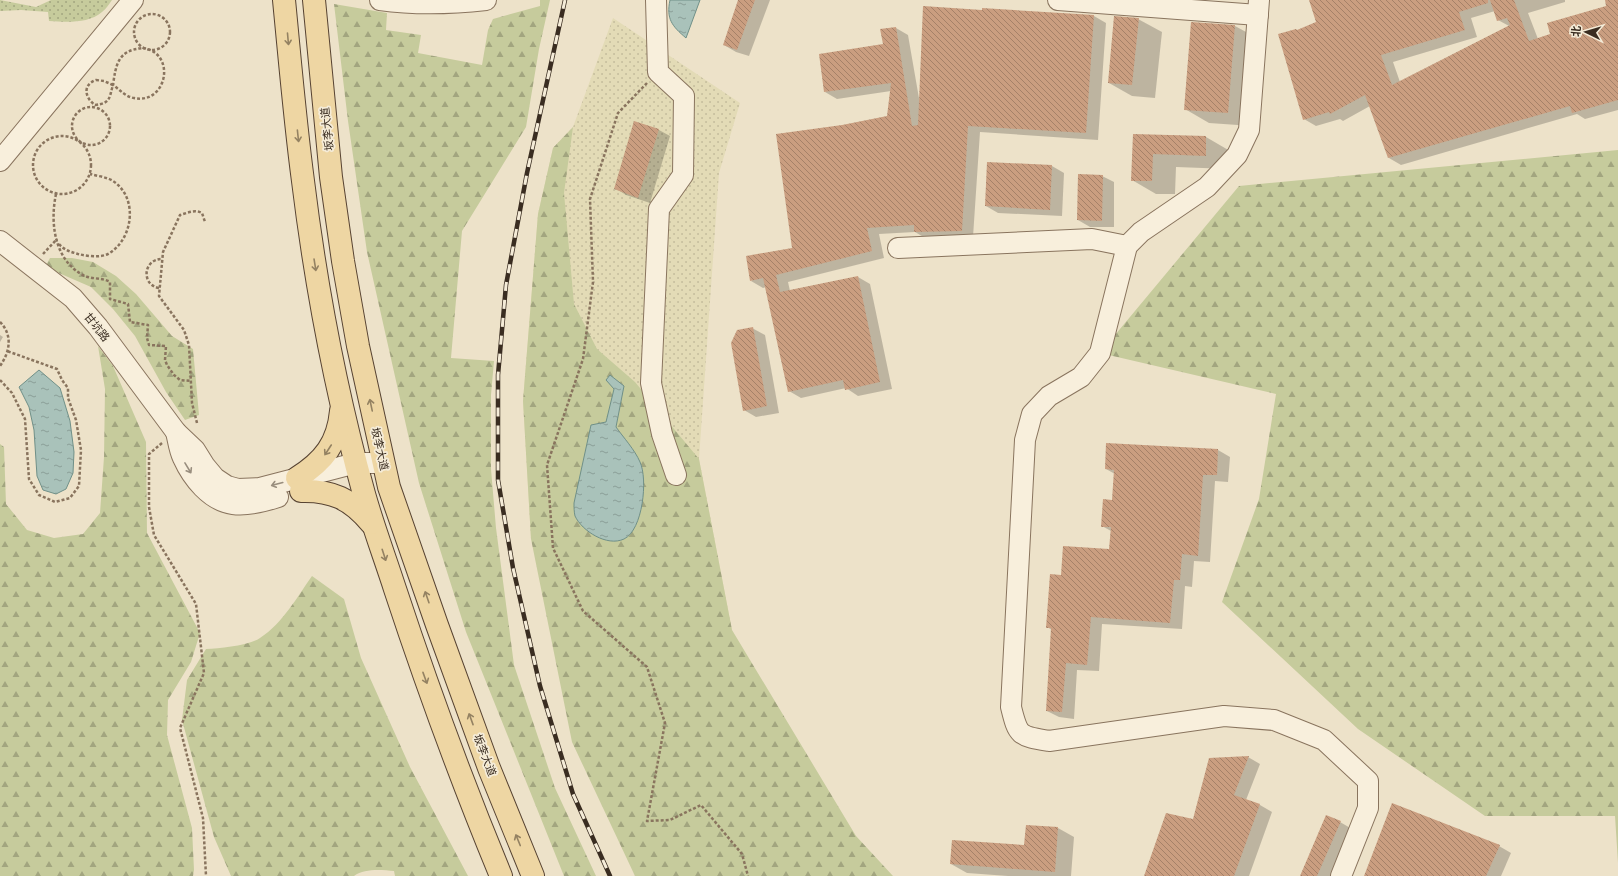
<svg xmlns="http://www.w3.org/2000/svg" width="1618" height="876" viewBox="0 0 1618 876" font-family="'Crimson Pro','Noto Sans SC',serif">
<defs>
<pattern id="farmland-dots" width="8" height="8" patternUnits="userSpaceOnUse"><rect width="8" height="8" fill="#e3dbb6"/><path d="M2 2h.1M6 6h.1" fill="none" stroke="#c4bc9c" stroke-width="1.8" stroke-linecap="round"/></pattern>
<pattern id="green-dots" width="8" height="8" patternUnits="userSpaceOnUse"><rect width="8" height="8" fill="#c6cb9c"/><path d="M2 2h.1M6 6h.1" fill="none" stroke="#a2a57f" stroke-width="1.8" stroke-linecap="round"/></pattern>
<pattern id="forest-firs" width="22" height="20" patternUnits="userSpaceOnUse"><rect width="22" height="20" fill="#c6cb9c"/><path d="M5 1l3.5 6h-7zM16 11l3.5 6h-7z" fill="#a2a57f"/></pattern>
<pattern id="water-ripples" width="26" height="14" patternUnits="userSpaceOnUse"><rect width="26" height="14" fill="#a9c2ba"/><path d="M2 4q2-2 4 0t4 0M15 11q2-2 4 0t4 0" fill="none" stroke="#8b9e97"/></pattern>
<pattern id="building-back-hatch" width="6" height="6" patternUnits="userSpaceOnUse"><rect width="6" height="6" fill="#ca9e80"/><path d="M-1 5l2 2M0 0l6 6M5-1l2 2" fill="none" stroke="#a58168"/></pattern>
</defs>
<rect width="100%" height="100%" fill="#ede2c9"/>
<path fill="url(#farmland-dots)" d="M613 18 740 103 719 173 699 459 732 630 531 539 523 401 538 214 553 148 573 127Z"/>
<path fill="url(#green-dots)" d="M0 0 36 7 51 0H112C109 4 106 9 102 12 88 24 66 22 49 21L48 12 21 10 0 11Z"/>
<g fill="url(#forest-firs)">
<path d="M540 0H550L539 49 526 127 462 231 451 358 494 361 491 395V469L496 528 514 665 555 788 596 876H564L466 632 419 483 367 252 348 121 334 4 387 13 386 30 421 35 418 53 482 65 488 30 493 19 540 6Z"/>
<path d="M573 127 564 193 574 304 597 349 635 382 699 459 732 630 856 836 893 876H635L572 742 531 539 523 401 538 214 553 148Z"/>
<path d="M1618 150V863L1615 816H1485L1358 729 1222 602 1259 499 1276 394 1100 353 1239 186Z"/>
<path d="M50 258H72L93 262 116 276 136 294 172 336 193 349 199 415 185 420 166 392 135 336 113 309 91 287 45 267Z"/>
<path d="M98 346 113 366 146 442 147 533 200 633 191 662 168 700 167 735 192 828 194 870 193 876H0V444L4 447 6 504 27 530 54 538 83 534 100 513 104 457 105 389Z"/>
<path d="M312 576 344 599 361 658 410 767 468 876H395L394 871C382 870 365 868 354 876H231L214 837 182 720 187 680 206 649C221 648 248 646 260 638 283 623 297 597 312 576Z"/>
</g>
<g fill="url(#water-ripples)" stroke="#709088">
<path d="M670 0H700L686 38C672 26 666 19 670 0Z"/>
<path d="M39 370 60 388 70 421 74 452 73 473 66 489 56 494 43 490 37 476 34 430 29 407 19 387Z"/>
<path d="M610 375 624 386 616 427C623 437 635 450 640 462 648 479 643 530 624 539 607 547 582 531 575 516 574 512 574 507 574 503L591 425 606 422 614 389 606 380Z"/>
</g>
<g fill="#0003" fill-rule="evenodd">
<path d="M739 0H770L749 56 736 52 724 45Z"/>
<path d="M1310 0H1565V2L1528 13 1538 39 1552 35 1608 7 1606 0H1618V110L1585 119 1577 114 1401 165 1389 158 1370 106 1343 121 1340 119 1316 126 1304 119 1298 31 1317 23ZM1495 11 1498 20 1509 26 1400 82 1393 62 1477 37 1471 18Z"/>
<path d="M983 11 1094 16 1106 23 1098 140 980 132 973 237 927 239 915 232 879 234 884 258 788 282 790 291 858 277 870 284 892 389 858 396 846 388 801 398 789 391 766 287 763 288 751 281 793 249 842 126 888 117 891 91 837 99 825 92 884 45 896 28 908 35 920 104Z"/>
<path d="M1138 19 1162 32 1155 98 1132 96 1109 83Z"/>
<path d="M1192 23 1235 26 1259 39 1252 126 1209 123 1185 109Z"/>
<path d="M659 130 670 136 650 203 626 195 615 188Z"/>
<path d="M1134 135 1206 137 1230 151 1229 169 1176 167 1175 194H1156L1132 180Z"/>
<path d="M988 163 1052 166 1064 173 1062 216 998 213 986 206Z"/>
<path d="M1102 176 1114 182V227H1090L1078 220Z"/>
<path d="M752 328 765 335 779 413 756 417 744 410Z"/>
<path d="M0 335 3 337 0 342Z"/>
<path d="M1218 450 1230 457 1228 482 1215 481 1210 562 1194 561 1192 587 1185 586 1182 629 1102 624 1099 671 1077 670 1074 719 1059 717 1047 711 1052 630 1047 627 1062 576 1110 550 1111 531 1102 526 1113 501 1115 474 1106 469Z"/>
<path d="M1248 757 1260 764 1246 800 1260 805 1272 812 1249 876H1145Z"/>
<path d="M1340 822 1352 829 1332 876H1301Z"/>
<path d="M1058 828 1074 837 1071 876H1008L967 873 951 864 1025 846Z"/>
<path d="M1499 846 1511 853 1501 876H1365Z"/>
</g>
<g fill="url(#building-back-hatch)">
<path d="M738 0H755L737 50 723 45Z"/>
<path d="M1309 0H1488V3L1459 12 1465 30 1381 55 1392 85 1510 25 1507 18 1497 21 1490 0H1514L1529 41 1550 34 1547 23 1606 6 1605 0H1618V100L1572 113 1570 106 1388 158 1365 95 1330 114 1329 112 1303 120 1278 34 1296 29 1297 30 1316 22Z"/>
<path d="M923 6 982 10V8L1094 15 1086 133 968 126 962 231 914 232V225L867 228 872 251 776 275 780 292 858 276 880 382 845 390 843 380 788 392 763 278 750 281 746 256 792 248 776 134 842 125 887 116 891 83 824 92 819 54 883 44 880 29 896 27 912 126 918 125Z"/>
<path d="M1114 16 1139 18 1132 85 1108 83Z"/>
<path d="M1191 22 1235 25 1228 113 1184 110Z"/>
<path d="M634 121 659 129 638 198 614 189Z"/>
<path d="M1133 134 1206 136V156L1153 154 1152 181H1131Z"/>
<path d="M987 162 1052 165 1050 210 985 206Z"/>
<path d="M1078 174 1103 175 1102 221 1077 220Z"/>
<path d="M753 327 767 406 743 411 731 343 737 330Z"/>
<path d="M1106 443 1218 449 1217 475H1203L1198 556 1182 554 1180 580H1174L1170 623 1091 617 1087 665 1066 663 1062 712 1046 711 1051 628H1046L1050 574 1061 575 1063 546 1109 549 1111 527H1101L1103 499 1112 500 1114 470 1105 469Z"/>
<path d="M1249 756 1234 795 1260 804 1234 876H1144L1166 813 1193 819 1209 758Z"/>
<path d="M1392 803 1500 845 1486 876H1364Z"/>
<path d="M1326 815 1341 821 1317 876H1300Z"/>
<path d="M1026 825 1058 827 1055 872 950 864 952 840 1024 845Z"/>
</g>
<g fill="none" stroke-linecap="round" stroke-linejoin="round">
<g stroke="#89745e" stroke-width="22">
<g id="minor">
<path d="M380 0C416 5 450 4 486 0"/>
<path d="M656 0 658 72 684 96 683 175 659 209 651 383 662 434 676 475"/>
<path d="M1058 0 1258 15"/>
<path d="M1259 0 1249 130 1237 155 1207 187 1141 232 1127 246 1100 353 1081 377 1049 396 1032 414 1025 440 1011 707C1018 736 1019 736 1049 741L1224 716 1274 720 1324 740 1368 781V808L1341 876"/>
<path d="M0 161 133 0"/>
<path d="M0 241 73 298 98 327 176 432 195 450 205 466 215 478 227 486 238 489 260 488 356 463H384"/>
<path d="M898 248 1092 239 1127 246"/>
<path d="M176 432C178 440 179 450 183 458 192 478 210 501 233 504 248 506 263 502 278 497"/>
</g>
</g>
<g stroke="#574332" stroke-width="24">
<g id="major">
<path d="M284 0C290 61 295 121 303 181 316 287 336 392 364 494 373 526 385 558 395 589 427 686 462 782 501 876"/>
<path d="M314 0 331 177 343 261 358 346 389 487 437 625 489 768 533 876"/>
<path d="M297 478C324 461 338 443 341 411"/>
<path d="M301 491C332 490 351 499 371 523"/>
</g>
</g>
<g stroke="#89745e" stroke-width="2.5" stroke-dasharray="3 2" stroke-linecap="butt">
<circle cx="152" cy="32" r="18"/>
<path d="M143 48C177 53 167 105 134 98 126 97 120 90 113 85 116 64 118 50 143 48Z"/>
<path d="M96 80 104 81 113 85C109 98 111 103 95 105 85 98 82 85 96 80Z"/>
<path d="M647 83 618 113 590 199 593 282 583 359 547 465 553 548 583 611 647 667 665 723 647 821 670 820 701 805 742 854 748 876"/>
<circle cx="91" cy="126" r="19"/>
<circle cx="62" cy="165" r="29"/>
<path d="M56 194C50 222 54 258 81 274 90 280 102 277 110 282V299L128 304 130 322 148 325 147 338 149 345 166 346 165 360 167 365 174 375 180 380 191 381"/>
<path d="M59 244C64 250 71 252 78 254 87 256 99 258 108 254 133 240 139 198 113 181 107 177 97 176 90 174"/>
<path d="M43 254 57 239"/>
<path d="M159 288C141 285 143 259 162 259"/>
<path d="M0 322C13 335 10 352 0 366"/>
<path d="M0 380 12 393 25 419 29 479 39 495 55 502 70 498 79 486 81 450 76 420 68 398V388L62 380 57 369 7 351"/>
<path d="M197 423 192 403 189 345 184 330 159 296 163 252 180 215C187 213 195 209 202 213L205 222"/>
<path d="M162 443 149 454V507L154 535 196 604 204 673 180 728 203 818 206 876"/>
</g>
<use href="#minor" stroke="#f8efdc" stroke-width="20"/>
<use href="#major" stroke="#eed6a3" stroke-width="22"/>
<g stroke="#3a2d21" stroke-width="4.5">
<path id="rail" d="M565 0 527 173 506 285 498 375V480L513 568 540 686 573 794 610 876"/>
</g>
<use href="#rail" stroke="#f5ecd8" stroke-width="3" stroke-dasharray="9" stroke-linecap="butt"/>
</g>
<defs><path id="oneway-shaft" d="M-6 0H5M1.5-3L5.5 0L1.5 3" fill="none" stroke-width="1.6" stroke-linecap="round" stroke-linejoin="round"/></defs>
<g stroke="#948262">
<use href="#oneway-shaft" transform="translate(288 39) rotate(85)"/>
<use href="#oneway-shaft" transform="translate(298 136) rotate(84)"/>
<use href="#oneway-shaft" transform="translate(315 265) rotate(81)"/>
<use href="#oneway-shaft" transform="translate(371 405) rotate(-102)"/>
<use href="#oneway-shaft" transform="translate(328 450) rotate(123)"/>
<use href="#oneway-shaft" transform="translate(384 555) rotate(72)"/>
<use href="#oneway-shaft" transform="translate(427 597) rotate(-109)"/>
<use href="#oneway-shaft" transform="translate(425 678) rotate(70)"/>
<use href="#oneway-shaft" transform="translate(471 719) rotate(-110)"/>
<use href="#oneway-shaft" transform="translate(518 840) rotate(-112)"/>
</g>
<g stroke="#998e7e">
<use href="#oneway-shaft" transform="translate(188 468) rotate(59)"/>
<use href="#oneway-shaft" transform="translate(277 484) rotate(165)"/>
</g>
<g text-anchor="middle" stroke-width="3.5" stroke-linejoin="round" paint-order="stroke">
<g font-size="11" fill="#3a2d21" stroke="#f5ecd8">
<text transform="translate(327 129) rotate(-96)" y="4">坂李大道</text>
<text transform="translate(97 327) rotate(51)" y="4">甘坑路</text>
<text transform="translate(380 449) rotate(77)" y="4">坂李大道</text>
<text transform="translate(485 755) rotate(69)" y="4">坂李大道</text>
</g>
</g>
<g transform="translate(1586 32) rotate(275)" stroke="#f5ecd8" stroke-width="3" paint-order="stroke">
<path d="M0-3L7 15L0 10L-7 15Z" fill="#3a2d21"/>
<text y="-6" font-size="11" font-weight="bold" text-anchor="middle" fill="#3a2d21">北</text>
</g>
</svg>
